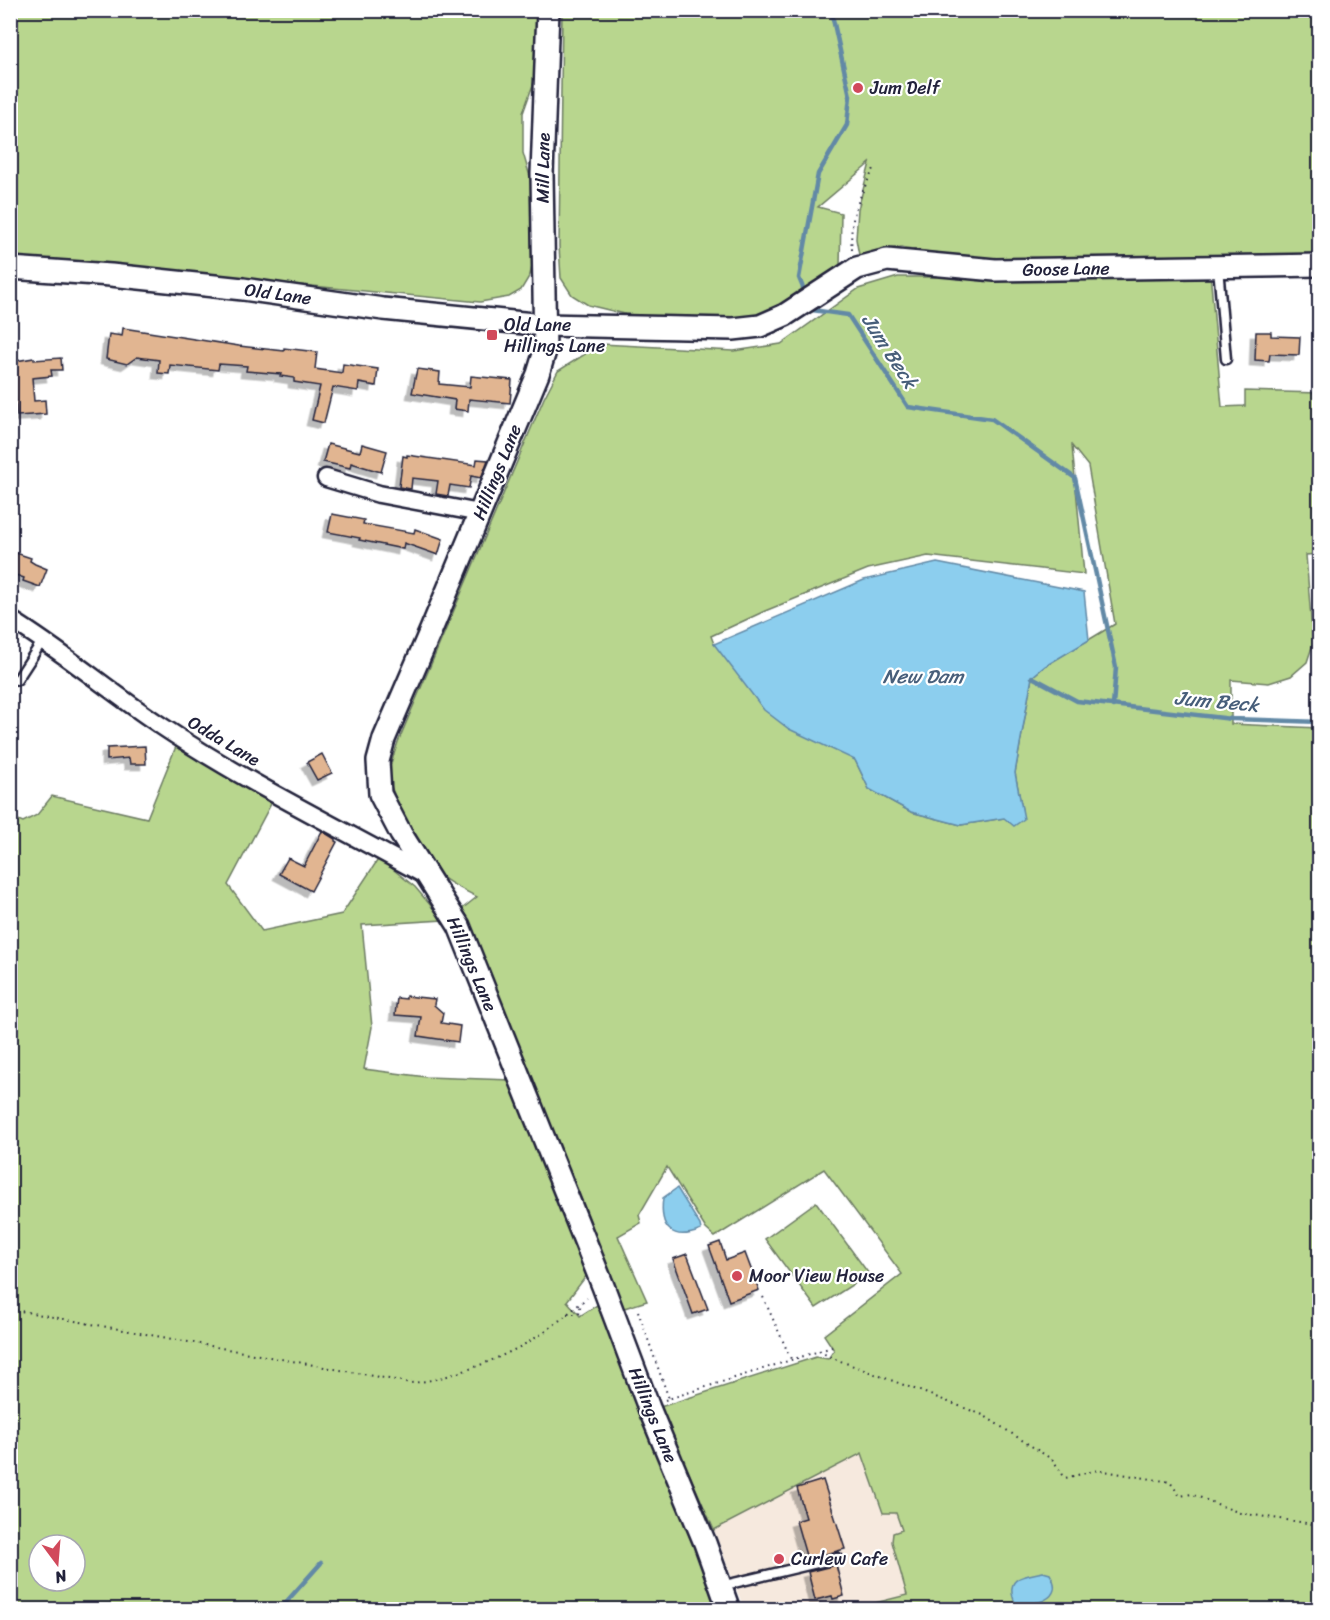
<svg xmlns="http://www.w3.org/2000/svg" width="1330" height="1620" viewBox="0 0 1330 1620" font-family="Sriracha,sans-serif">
<defs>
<filter id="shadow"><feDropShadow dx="-5.5" dy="5.5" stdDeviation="0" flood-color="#0004"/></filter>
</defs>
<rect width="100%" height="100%" fill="#fff"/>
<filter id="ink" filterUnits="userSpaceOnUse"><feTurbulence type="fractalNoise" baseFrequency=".0167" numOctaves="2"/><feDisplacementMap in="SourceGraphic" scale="12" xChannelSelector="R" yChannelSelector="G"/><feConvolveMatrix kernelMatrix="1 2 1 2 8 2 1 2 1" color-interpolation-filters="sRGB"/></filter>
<g filter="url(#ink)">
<path fill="#f6e9de" d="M862 1453 882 1513H896L902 1531 893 1533 892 1542 907 1595 851 1609H830L815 1607 805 1610 744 1609 714 1530Z"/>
<g fill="#b8d68e" stroke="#6d7c64" stroke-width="1.5" fill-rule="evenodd">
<path d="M10 11H539L536 76 523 113V153L533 187 534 257 530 275 521 290 509 297 480 302 229 278 11 259Z"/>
<path d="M562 11H1319L1320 257 1281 260 1114 257 1018 262 982 261 901 247 859 255 856 239 858 209 870 163 818 207 841 213 840 267 758 320 666 318 625 314 588 305 572 295 561 278 559 246Z"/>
<path d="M1210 272 1222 407 1245 406V391L1319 393V554L1306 555 1313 644 1307 662 1291 676 1269 683 1231 680V724L1319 728V1609H851L907 1595 892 1542 893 1533 902 1530 896 1513H883L862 1453 714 1530 660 1407 816 1357 828 1359 834 1350 824 1335 902 1274 824 1169 715 1237 706 1229 667 1167 639 1215 641 1223 618 1236 647 1301 621 1309 589 1218 462 909 477 897C462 889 445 882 434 869 416 847 396 802 387 775L398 742 544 398 558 371 601 344 734 351 781 344 858 289 898 277H979ZM1072 446 1088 466 1115 624 1045 666 1032 677 1015 773 1022 810 1004 818 961 825 911 812 869 789 855 760 714 644 711 636 765 611 868 569 928 556 1084 574Z"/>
<path d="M177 744 273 800 228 885 262 931 342 914 379 858 415 887 443 920 362 925 372 1027 364 1069 426 1077 511 1080 587 1275 567 1301 580 1316 597 1305 693 1538 718 1609 11 1610V817L23 822 37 815 52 796 147 818ZM39 1545H75V1581H39Z"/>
<path d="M816 1202 869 1274 816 1308 765 1239Z"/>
</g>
<g fill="#8cceee" stroke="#6289a6" stroke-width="1.5">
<path d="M937 563 1084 592 1089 640 1045 666 1032 677 1015 773 1024 819 1014 826 1004 818 961 825 911 812 869 789 855 760 789 729 764 710 714 644 864 580Z"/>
<path d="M677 1188 700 1225 701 1230C672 1242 659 1228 663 1198Z"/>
<path d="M1043 1572 1050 1574C1066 1600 1034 1606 1015 1603 1004 1577 1023 1576 1043 1572Z"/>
</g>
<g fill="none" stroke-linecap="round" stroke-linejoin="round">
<g stroke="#6289a6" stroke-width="4.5">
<path d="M806 295 799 278 818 174 847 125 850 96 831 10"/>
<path d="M810 306 812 310 848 315 908 407 992 419 1075 478 1116 667 1113 706"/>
<path d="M1032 677 1077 701 1232 719 1320 722"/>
<path d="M279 1610 321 1563"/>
</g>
</g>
<g fill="#e1b591" stroke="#22223b" stroke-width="1.5" filter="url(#shadow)">
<path d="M123 328 239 346 284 351V348L317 352 315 369 342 373 343 364 378 369 376 386 359 383 358 391 333 387 324 423 312 420 320 386 294 382V378L280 376 281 374 246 371 247 366 219 364 218 370 170 365 169 374 158 373 159 360 137 357 127 364 106 359 109 334 122 336Z"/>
<path d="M1256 332H1271V336L1300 337 1299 355 1270 354 1269 361 1255 360Z"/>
<path d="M34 358V360L61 358 62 370H51L52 376 32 378 34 401 45 400 46 414 17 416 14 379H10V362Z"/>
<path d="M417 369 440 372 439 384 470 387 471 376 512 380 510 403 469 399 468 411 454 409 455 400 412 393Z"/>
<path d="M328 444 360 452 362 444 387 451 381 472 351 463 350 468 323 462Z"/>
<path d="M407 455 476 465 477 459 488 460 481 478 471 476 469 488 450 485 448 496 436 494 438 481 412 478 411 489 399 487 403 456 407 457Z"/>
<path d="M332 514 364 520 363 524 414 533 415 529 443 539 438 555 404 543 403 549 359 540 360 538 328 532Z"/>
<path d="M10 551 31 558 30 561 35 564 47 569 40 587 23 581 24 578 10 573Z"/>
<path d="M145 746 146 764H130L129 758 107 760V748Z"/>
<path d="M322 754 332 773 317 780 307 762Z"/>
<path d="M322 831 335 839V841L337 842 311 891 279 874 288 858 304 866Z"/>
<path d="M406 996 435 999 434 1005 443 1013 441 1023 460 1026 458 1042 418 1036 421 1017 395 1015 397 998 406 999Z"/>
<path d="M720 1242 726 1260 745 1253 759 1290 729 1301 709 1246Z"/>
<path d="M687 1254 708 1309 693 1314 673 1259Z"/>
<path d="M823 1480 845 1549 807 1559 796 1521 806 1518 797 1488Z"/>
<path d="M836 1565 844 1596 833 1599 832 1596 815 1600 808 1572Z"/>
</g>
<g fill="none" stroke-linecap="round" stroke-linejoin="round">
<g stroke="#22223b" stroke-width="13">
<g id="service">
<path d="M1218 267 1226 359"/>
<path d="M10 679 17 680 43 640"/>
<path d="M721 1586 838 1558"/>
</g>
</g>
<g stroke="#22223b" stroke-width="21">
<g id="minor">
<path d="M326 478 379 494 480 513"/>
<path d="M10 619C64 652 111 693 163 727 247 783 340 828 428 877"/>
</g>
</g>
<g stroke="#22223b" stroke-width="26">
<g id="tertiary">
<path d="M548 10 542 174 545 351 538 374 431 630 384 739 378 761 380 794 401 834 459 926 603 1286 649 1408 705 1543 729 1610"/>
<path d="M10 268 111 275 243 289 383 309 544 325 733 329 760 326 785 315 857 268 887 260 995 270 1320 265"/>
</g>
</g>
<g stroke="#22223b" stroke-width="2" stroke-dasharray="1.5 4.5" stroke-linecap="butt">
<path d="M852 250C848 216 861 194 876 165"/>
<path d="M763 1297 791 1359"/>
<path d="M10 1309 411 1383C448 1380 500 1359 532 1340 552 1328 569 1312 587 1298"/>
<path d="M638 1311 669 1399"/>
<path d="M567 1314H579L581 1303"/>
<path d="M819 1351 830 1357 983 1415 1053 1460 1065 1478 1098 1470 1170 1482 1180 1496 1191 1494 1240 1513 1320 1525"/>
<path d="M665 1400 832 1347"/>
</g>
<use href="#service" stroke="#fff" stroke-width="8"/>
<use href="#minor" stroke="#fff" stroke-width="16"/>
<use href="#tertiary" stroke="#fff" stroke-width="21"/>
</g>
</g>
<g fill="#d1495b" stroke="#fff" stroke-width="2">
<circle cx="858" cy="88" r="6"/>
<rect x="486" y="329" width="12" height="12" rx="3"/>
<circle cx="737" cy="1276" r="6"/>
<circle cx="779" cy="1559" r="6"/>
</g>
<g text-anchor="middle" stroke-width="4.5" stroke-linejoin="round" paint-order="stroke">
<g font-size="18" fill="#22223b" stroke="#fff" text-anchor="start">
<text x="870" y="94">Jum Delf</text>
<text x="504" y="331">Old Lane<tspan x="504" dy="21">Hillings Lane</tspan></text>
<text x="749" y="1282">Moor View House</text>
<text x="791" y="1565">Curlew Cafe</text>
</g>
<g font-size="18" fill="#22223b" stroke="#fff">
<text transform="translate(543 168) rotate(-89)" y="6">Mill Lane</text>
<text transform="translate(1066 269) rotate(-1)" y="6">Goose Lane</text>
<text transform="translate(278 294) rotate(8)" y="6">Old Lane</text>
<text transform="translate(497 472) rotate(-68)" y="6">Hillings Lane</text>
<text transform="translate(224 741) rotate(31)" y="6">Odda Lane</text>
<text transform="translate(472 964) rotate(67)" y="6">Hillings Lane</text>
<text transform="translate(653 1415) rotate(68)" y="6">Hillings Lane</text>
</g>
<g font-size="20" font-style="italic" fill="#475e7a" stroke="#fff">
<text transform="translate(890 351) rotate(57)" y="7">Jum Beck</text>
<text x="923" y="683">New Dam</text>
<text transform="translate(1217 701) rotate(5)" y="7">Jum Beck</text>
</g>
</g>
<rect width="1330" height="1620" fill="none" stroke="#fff" stroke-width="36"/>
<rect x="18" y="18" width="1294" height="1584" fill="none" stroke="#22223b" stroke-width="2" filter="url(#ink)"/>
<g transform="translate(57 1563) rotate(164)"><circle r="28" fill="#ffffff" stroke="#a7a7b1" stroke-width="1.5"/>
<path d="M0-4.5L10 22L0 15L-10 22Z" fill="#d1495b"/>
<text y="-9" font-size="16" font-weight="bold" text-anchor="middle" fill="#22223b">N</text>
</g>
</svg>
